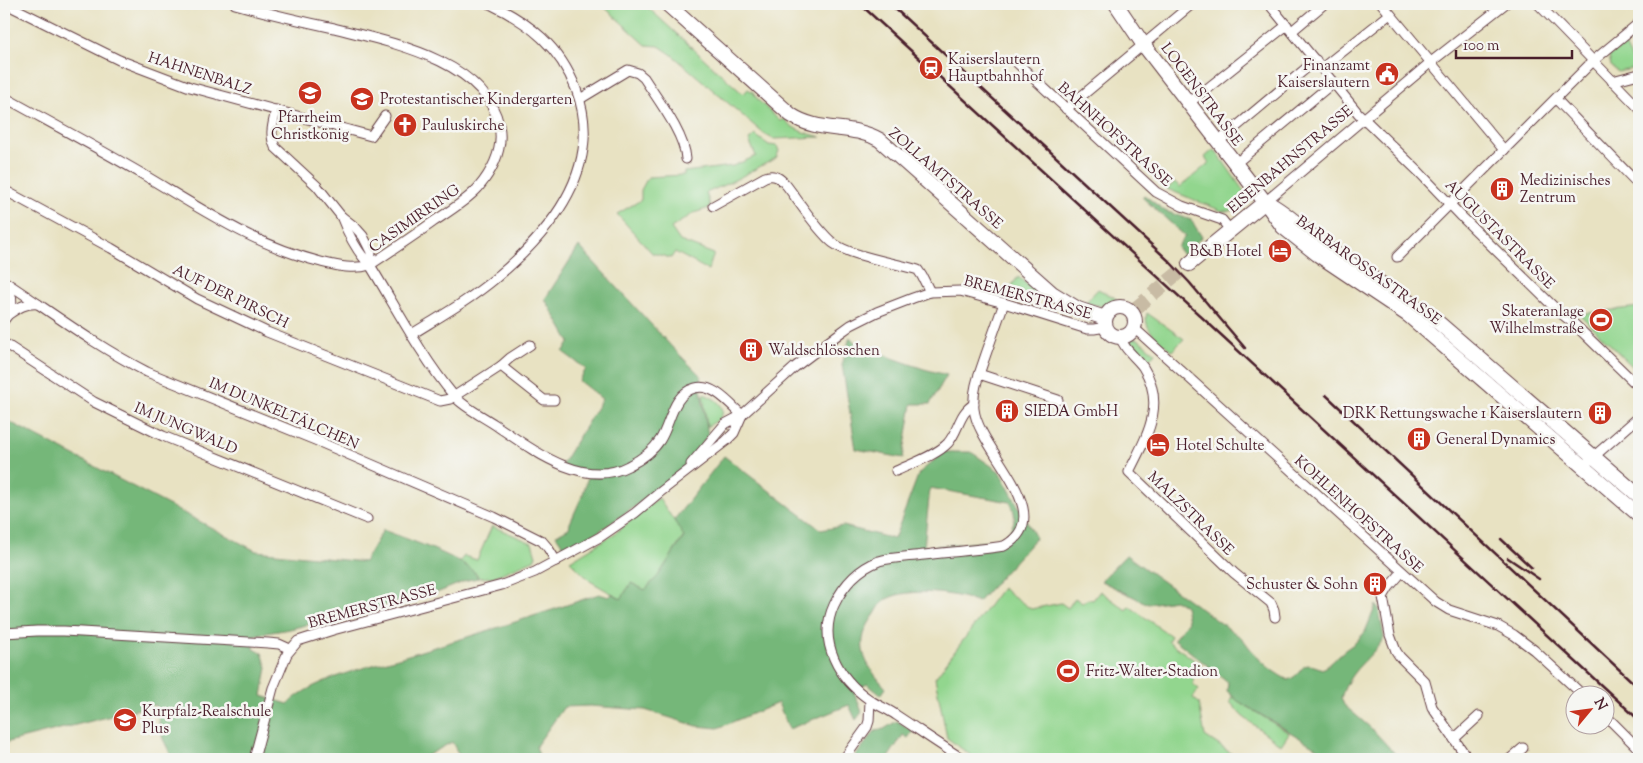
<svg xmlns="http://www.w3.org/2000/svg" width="1643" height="763" viewBox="0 0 1643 763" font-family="'Sorts Mill Goudy',serif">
<rect width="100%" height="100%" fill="#f6f6f2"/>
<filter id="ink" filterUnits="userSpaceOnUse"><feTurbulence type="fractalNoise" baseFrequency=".02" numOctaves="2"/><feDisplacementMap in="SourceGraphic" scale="10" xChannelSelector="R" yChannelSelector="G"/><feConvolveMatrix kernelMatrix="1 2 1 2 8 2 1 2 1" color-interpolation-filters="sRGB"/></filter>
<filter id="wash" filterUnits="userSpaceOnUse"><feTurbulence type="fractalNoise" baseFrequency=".0096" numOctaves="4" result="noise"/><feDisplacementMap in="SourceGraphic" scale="20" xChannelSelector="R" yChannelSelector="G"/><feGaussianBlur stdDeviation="1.12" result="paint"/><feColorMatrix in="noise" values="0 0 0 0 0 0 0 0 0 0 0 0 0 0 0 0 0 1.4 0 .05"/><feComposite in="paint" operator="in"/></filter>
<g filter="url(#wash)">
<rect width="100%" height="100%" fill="#e8e2c2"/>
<g fill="#92d68e" stroke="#6e7a5c">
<path d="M601 4H644L743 94 748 89 753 92 758 100 780 121 784 119C794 131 806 133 821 137L773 139 764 134 671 54 659 46 646 45Z"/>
<path d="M1625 45 1636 68 1618 72 1611 66 1609 56Z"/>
<path d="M755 135 769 145 777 146 779 151 776 158 733 181 706 193 710 205 709 208 694 213 671 228 680 241 714 254 708 270 675 252 671 258 652 253 617 214 641 200V190L648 177 684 175V172L733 166 756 156 749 140Z"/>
<path d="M1213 150 1216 151 1245 193V202C1239 210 1231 212 1222 211L1167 189 1175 182 1180 187 1209 163 1205 157Z"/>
<path d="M1018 277 1034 290 1035 294 1033 298 1028 301 1006 293Z"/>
<path d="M1098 289 1114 297 1117 300 1103 306 1085 303Z"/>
<path d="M1639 307V373L1579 314Z"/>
<path d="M1147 313 1184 339 1172 351C1161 341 1142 330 1147 313Z"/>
<path d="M1134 338 1138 339 1155 353 1147 362 1130 344V340Z"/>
<path d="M703 394C711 396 728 405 721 417 718 421 711 424 707 427Z"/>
<path d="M659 498 684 536 658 576 645 590 631 583 621 599 590 581 570 561 614 534Z"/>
<path d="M492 526 532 543 536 556 534 560 493 577 478 578 477 574 460 561 464 556 477 560Z"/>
<path d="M1002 588 1031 609 1061 603 1068 608 1075 598 1082 603 1088 599 1093 600 1100 591 1126 610 1129 606 1171 636 1168 641 1201 665 1192 676 1194 682 1193 684 1199 689 1193 698 1199 703 1205 736 1235 756 1233 759H976L947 738 935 678Z"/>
<path d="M1232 696 1238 701 1289 733 1281 745 1242 716 1230 702Z"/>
</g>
<g fill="#75b779" stroke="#606b52" fill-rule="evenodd">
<path d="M1144 195 1165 211 1191 220 1202 237 1183 255 1177 247 1185 236 1142 197Z"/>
<path d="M579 246 671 346 701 376V391L708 435 688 464 633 508 589 538 571 547H564L556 535 569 528 570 523 583 494 588 476 561 466 602 399 579 381 586 369 563 352 570 342 545 299Z"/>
<path d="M850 337 858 346 924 369 947 375 930 404H912L903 458 856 449 842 365Z"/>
<path d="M4 419 256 551 364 562 383 530C403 538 472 560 478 578L468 580 439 592 290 629 254 635V649L262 653 267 667 262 696 288 704C313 677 382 664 418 652 478 634 539 615 599 594L609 597 612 594 621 599 631 583 645 590 658 576 684 537 674 520 724 456 821 530 843 526 894 539 919 473 944 452H971L999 471 1036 538 978 602C956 593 908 587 887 599 882 601 878 609 875 614 852 644 864 664 886 688L881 695 867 684 854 692 862 712 856 720 849 705 789 729 778 703 718 728 697 726 645 710 590 706 564 707 536 746 540 759H461L452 742 421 759H173L163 739 155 705 4 743ZM930 488 1010 502C1019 519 1013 526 1003 540L924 547Z"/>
<path d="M1126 555 1243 639C1256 657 1267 669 1288 680 1306 673 1298 658 1322 669L1324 668 1345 650 1355 643 1365 632 1376 605 1379 609 1384 638C1369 661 1350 668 1341 698L1344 705 1372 729 1400 759H1335L1238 701 1227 691 1228 682 1174 639 1188 621 1185 606 1175 600 1148 604 1101 581Z"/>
<path d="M897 721 913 731 908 738 903 735 887 759H853L875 731 884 729Z"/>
</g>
</g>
<g filter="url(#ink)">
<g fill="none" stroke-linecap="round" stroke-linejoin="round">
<path stroke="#c8bba4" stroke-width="14" stroke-dasharray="14 7" stroke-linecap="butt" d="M1136 308 1189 264"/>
<g stroke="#623c42" stroke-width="11">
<g id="street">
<path d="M6 4 119 60 190 87 371 136 385 116"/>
<path d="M1269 4 1358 113 1419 172 1464 219 1558 311 1573 323 1639 387"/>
<path d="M1382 4 1504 150"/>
<path d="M1538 4 1639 108"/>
<path d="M1292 31 1324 4"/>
<path d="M1015 61 1156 192 1182 206 1222 220 1230 230"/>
<path d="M1322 68 1390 14"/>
<path d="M1612 81 1639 74"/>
<path d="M4 97C51 123 98 148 144 175 203 210 254 245 321 262 338 266 354 270 370 265 391 251 412 237 433 222 448 212 465 202 478 188 493 170 504 149 499 125 485 60 389 42 334 28 301 21 267 13 235 4"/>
<path d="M580 99 628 70 638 73 644 78C658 100 685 135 686 159"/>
<path d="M1556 99 1639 185"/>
<path d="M1189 103 1287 25"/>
<path d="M1066 109 1192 4"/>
<path d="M276 110C273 124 269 134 275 147L317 186 341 216 355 227 363 236 371 252 370 265"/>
<path d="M1218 142 1316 60"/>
<path d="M1235 164 1334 82"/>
<path d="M4 190 111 248 197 299 267 332 440 401 450 399 501 366 544 400H554"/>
<path d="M1265 202 1431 62 1505 4"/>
<path d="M713 206 765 177C775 173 781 179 787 186 800 203 817 230 833 243 850 256 895 263 918 270L922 276 930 292"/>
<path d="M341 216C348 234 356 251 370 265 397 309 421 356 454 396 464 407 482 416 494 424 530 448 583 490 628 466 640 460 653 451 660 440 671 423 672 394 695 388 713 383 730 404 742 415"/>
<path d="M1397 257 1593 61 1639 23"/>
<path d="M4 281C51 312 96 346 147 372L315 440 494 517 542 541 548 548 556 561"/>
<path d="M9 314C19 307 26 303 38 304"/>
<path d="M4 320C14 309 14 296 6 284"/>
<path d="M1133 327 1436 602 1449 610 1498 626 1514 635 1534 650 1584 696"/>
<path d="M412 334C441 316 471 299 497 277 552 231 605 165 576 89 560 47 530 23 490 4"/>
<path d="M1120 336C1124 350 1135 356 1143 367 1167 405 1146 437 1129 472L1234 573 1271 603 1274 610 1275 617"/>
<path d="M4 343 94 402 163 436 367 519"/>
<path d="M501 366 510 358 530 345"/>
<path d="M979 374 1058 400"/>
<path d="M691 464 725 424 742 415 795 367 840 333 851 325 877 312 913 298 930 292 960 291 1004 303 1087 329H1094L1106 327"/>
<path d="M1583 466 1639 417"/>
<path d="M896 471C911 464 937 455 948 443 959 430 959 413 974 404"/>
<path d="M1402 572 1389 587 1383 597 1390 635 1396 651 1400 657 1425 682 1432 707 1468 759"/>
<path d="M4 633 37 631H64L268 643 279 644 290 649"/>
<path d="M1606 716 1639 749"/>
<path d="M1454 739 1479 716"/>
<path d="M254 759 273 688 287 654 298 641 333 630 502 585 535 572 600 537 635 513 659 493 726 441 734 433 742 415"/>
<path d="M844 759 867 727 869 721 870 701"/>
<path d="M963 759C940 745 919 730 896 715 888 709 878 706 870 700 839 679 817 642 834 605 843 586 858 569 879 561 893 557 909 557 924 555 951 552 977 550 1004 546 1061 515 978 450 974 409 972 390 980 372 986 354 992 337 998 320 1004 303"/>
<path d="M1510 759 1523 748"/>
</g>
</g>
<g stroke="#623c42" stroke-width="16">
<g id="primary">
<path d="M667 4 791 115C820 134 850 123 880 140L1052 293 1078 309 1105 318"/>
<path d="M1116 4 1143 44 1265 202 1283 227 1317 254 1408 315 1639 515"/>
<path d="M1268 203C1291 215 1308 235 1329 249 1365 275 1405 297 1440 324L1639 496"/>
<path d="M1189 264 1265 202"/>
<circle cx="1120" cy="322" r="15"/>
</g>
</g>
<use href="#street" stroke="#fff" stroke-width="9"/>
<use href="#primary" stroke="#fff" stroke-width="14"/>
<g stroke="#4a1f2b" stroke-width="2.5">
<path d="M860 4 1219 333 1639 720"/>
<path d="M890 4 1169 261 1189 282 1245 348"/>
<path d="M1326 395 1639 688"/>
<path d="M1501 539 1532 568"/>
<path d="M1508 558 1539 579"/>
</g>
</g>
</g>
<defs>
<g id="station-disc" transform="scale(1.25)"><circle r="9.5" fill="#c8321e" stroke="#f6f6f2"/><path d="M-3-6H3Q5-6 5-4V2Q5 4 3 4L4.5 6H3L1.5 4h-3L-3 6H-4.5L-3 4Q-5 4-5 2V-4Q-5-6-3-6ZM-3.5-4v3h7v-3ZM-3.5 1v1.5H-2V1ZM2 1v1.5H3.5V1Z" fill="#fff"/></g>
<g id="civic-disc" transform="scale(1.25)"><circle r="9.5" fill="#c8321e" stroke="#f6f6f2"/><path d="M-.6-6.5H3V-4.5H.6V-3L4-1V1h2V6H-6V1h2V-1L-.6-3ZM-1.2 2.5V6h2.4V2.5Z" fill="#fff"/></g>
<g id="school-disc" transform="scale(1.25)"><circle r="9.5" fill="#c8321e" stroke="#f6f6f2"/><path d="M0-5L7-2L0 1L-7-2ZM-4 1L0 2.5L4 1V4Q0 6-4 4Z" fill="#fff"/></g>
<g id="church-disc" transform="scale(1.25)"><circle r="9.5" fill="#c8321e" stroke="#f6f6f2"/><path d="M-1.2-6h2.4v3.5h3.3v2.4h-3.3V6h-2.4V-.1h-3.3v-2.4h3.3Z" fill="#fff"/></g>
<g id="building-disc" transform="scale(1.25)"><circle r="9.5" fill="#c8321e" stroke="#f6f6f2"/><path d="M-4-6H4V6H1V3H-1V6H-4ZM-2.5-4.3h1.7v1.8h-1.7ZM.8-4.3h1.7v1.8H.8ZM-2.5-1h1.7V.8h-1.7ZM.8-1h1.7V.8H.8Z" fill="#fff"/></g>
<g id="hotel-disc" transform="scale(1.25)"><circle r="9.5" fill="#c8321e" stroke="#f6f6f2"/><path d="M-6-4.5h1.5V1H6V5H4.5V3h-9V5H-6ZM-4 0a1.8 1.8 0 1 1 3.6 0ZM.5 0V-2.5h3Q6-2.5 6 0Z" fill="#fff"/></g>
<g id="stadium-disc" transform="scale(1.25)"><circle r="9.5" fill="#c8321e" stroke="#f6f6f2"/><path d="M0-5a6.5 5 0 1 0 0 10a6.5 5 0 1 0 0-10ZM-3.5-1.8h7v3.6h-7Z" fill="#fff"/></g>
</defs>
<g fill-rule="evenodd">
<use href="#station-disc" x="931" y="68"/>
<use href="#civic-disc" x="1387" y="74"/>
<use href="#school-disc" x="310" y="93"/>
<use href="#school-disc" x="362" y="99"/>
<use href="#church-disc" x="405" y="125"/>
<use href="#building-disc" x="1502" y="189"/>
<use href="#hotel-disc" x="1280" y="251"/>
<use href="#stadium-disc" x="1601" y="320"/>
<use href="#building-disc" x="751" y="350"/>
<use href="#building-disc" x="1007" y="411"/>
<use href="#building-disc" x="1600" y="413"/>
<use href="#building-disc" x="1419" y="439"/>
<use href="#hotel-disc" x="1158" y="445"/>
<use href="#building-disc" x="1375" y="584"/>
<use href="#stadium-disc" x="1068" y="671"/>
<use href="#school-disc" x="125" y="720"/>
</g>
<g text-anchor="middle" stroke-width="5" stroke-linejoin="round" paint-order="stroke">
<g font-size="15" fill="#4a1f2b" stroke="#f6f6f2" text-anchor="start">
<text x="948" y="64">Kaiserslautern<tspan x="948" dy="17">Hauptbahnhof</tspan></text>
<text x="1370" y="70" text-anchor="end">Finanzamt<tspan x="1370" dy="17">Kaiserslautern</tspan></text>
<text x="380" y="104">Protestantischer Kindergarten</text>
<text x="310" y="122" text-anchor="middle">Pfarrheim<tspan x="310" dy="17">Christkönig</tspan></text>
<text x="422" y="130">Pauluskirche</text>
<text x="1520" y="185">Medizinisches<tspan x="1520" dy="17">Zentrum</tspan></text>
<text x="1262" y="256" text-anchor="end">B&amp;B Hotel</text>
<text x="1584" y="316" text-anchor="end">Skateranlage<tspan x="1584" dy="17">Wilhelmstraße</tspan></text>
<text x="768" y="355">Waldschlösschen</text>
<text x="1024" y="416">SIEDA GmbH</text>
<text x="1582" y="418" text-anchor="end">DRK Rettungswache 1 Kaiserslautern</text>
<text x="1436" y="444">General Dynamics</text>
<text x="1176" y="450">Hotel Schulte</text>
<text x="1358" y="589" text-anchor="end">Schuster &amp; Sohn</text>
<text x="1086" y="676">Fritz-Walter-Stadion</text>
<text x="142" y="716">Kurpfalz-Realschule<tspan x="142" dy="17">Plus</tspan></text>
</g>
<g font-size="15" fill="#4a1f2b" stroke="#f6f6f2">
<text transform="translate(200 73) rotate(18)" y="5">HAHNENBALZ</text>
<text transform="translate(1202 94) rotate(53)" y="5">LOGENSTRASSE</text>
<text transform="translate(1115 134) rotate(42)" y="5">BAHNHOFSTRASSE</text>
<text transform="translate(1290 159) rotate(-40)" y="5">EISENBAHNSTRASSE</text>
<text transform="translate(946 178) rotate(41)" y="5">ZOLLAMTSTRASSE</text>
<text transform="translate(414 218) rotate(-35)" y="5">CASIMIRRING</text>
<text transform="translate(1500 234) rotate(45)" y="5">AUGUSTASTRASSE</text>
<text transform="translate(1369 270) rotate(36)" y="5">BARBAROSSASTRASSE</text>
<text transform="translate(231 296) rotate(26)" y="5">AUF DER PIRSCH</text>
<text transform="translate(1028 297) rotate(15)" y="5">BREMERSTRASSE</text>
<text transform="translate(284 413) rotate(23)" y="5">IM DUNKELTÄLCHEN</text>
<text transform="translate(186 428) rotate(23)" y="5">IM JUNGWALD</text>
<text transform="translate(1191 513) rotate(44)" y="5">MALZSTRASSE</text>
<text transform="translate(1359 514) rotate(42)" y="5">KOHLENHOFSTRASSE</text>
<text transform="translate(372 606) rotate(-15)" y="5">BREMERSTRASSE</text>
</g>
</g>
<rect width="1643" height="763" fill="none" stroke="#f6f6f2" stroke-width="20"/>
<g transform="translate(1590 710) rotate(61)"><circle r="24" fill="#f6f6f2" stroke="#b1a0a2"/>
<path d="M0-4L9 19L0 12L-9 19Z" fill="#c8321e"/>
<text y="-8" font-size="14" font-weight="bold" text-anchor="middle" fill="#4a1f2b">N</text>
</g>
<path d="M1456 50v8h116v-8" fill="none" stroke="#4a1f2b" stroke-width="2.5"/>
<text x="1463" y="50" font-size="15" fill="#4a1f2b" stroke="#f6f6f2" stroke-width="4" paint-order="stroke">100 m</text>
</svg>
